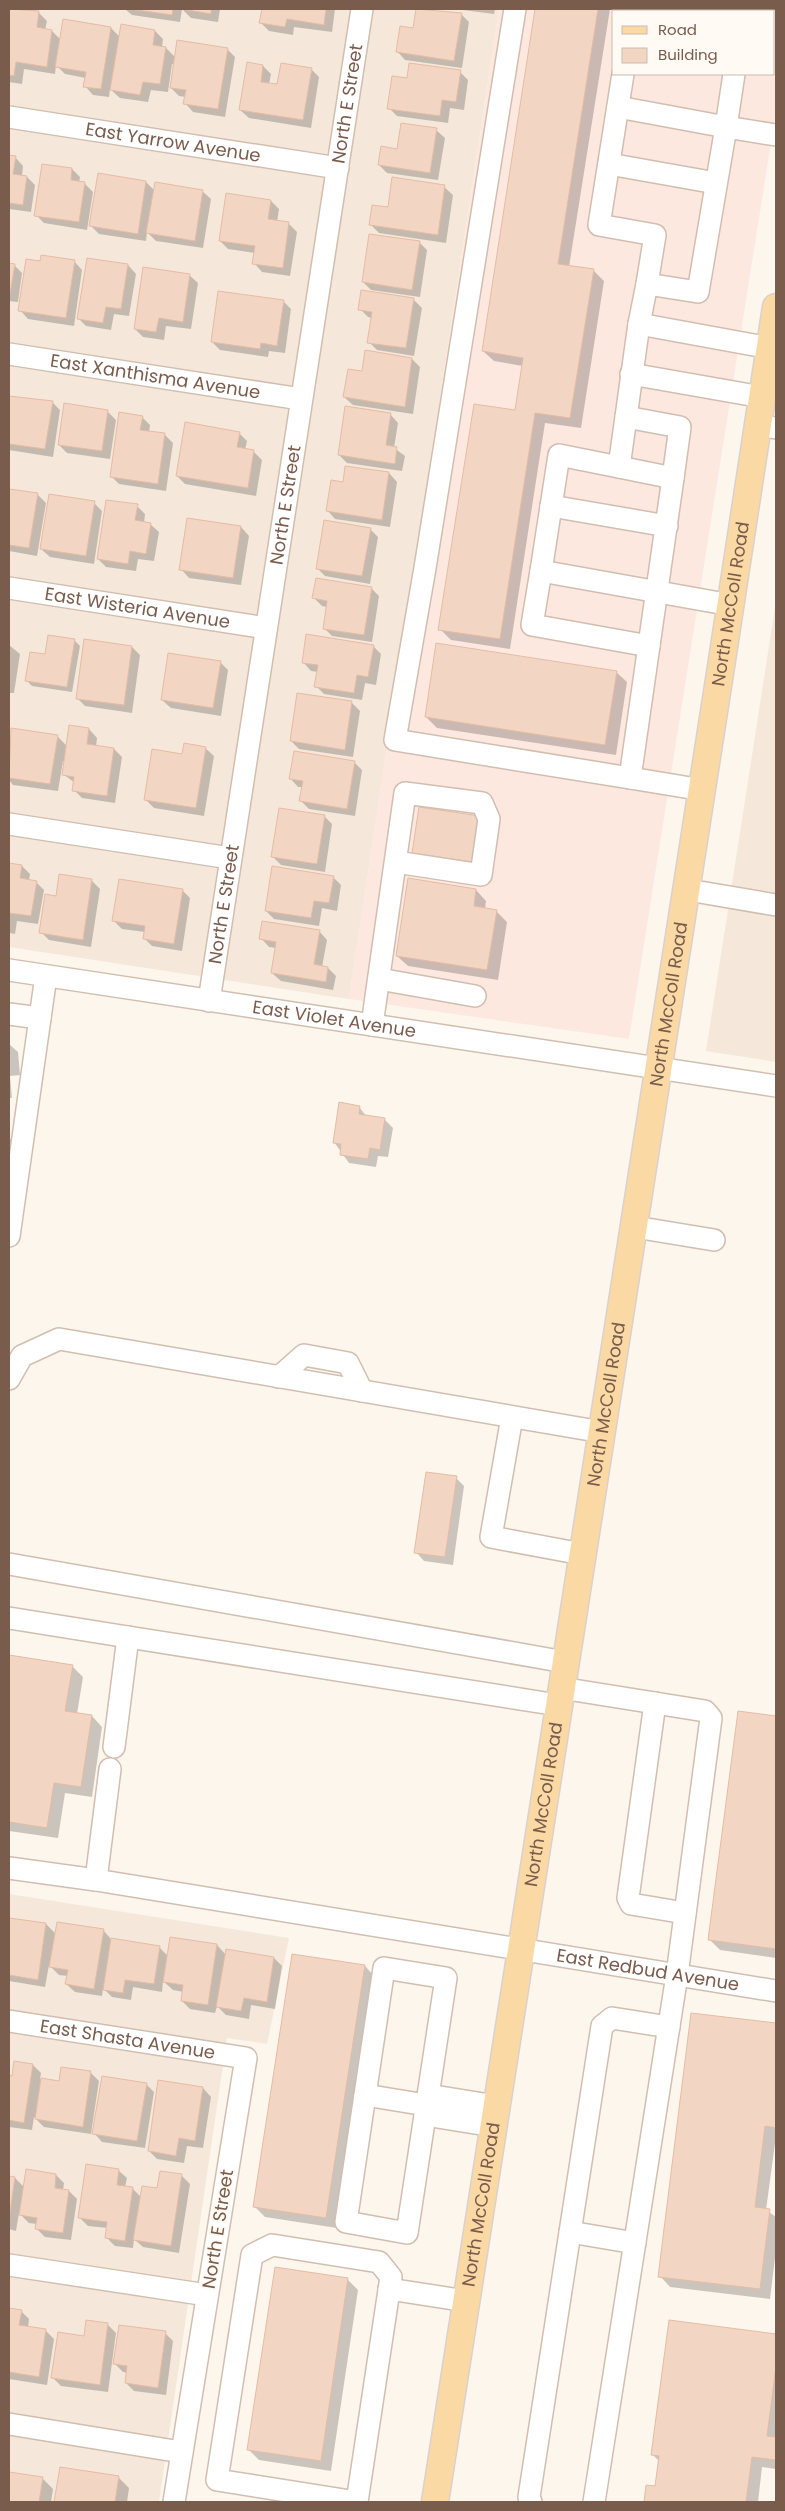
<svg xmlns="http://www.w3.org/2000/svg" width="785" height="2511" viewBox="0 0 785 2511" font-family="Poppins,sans-serif">
<rect width="100%" height="100%" fill="#fdf6ec"/>
<g fill="#f5e8da">
<path d="M9 9H499L349 999 9 947Z"/>
<path d="M776 601V1062L706 1051Z"/>
<path d="M9 1894 289 1938 267 2044 227 2038 159 2502H9Z"/>
</g>
<path fill="#fde8e0" fill-rule="evenodd" d="M499 9H776V111L629 1039 349 999ZM614 11H774V74H614Z"/>
<g fill="#0003">
<path d="M9 9 38 12 47 21 45 30 52 31 61 40 111 28 120 37 155 31 163 39 162 47 166 48 176 58 227 49 235 57 225 117 193 112 185 103 186 97 179 96 171 88 175 64H172L168 92 151 90 148 102 120 98 110 89 109 97 93 95 85 86 86 78 65 74 56 65 55 74 24 69 22 84 9 82Z"/>
<path d="M125 9H182L180 22 132 15Z"/>
<path d="M182 9H220L218 22 191 18Z"/>
<path d="M263 9H335L332 32 294 27 293 35 269 31 261 23Z"/>
<path d="M417 9 461 14 469 22 462 68 405 60 397 51 414 30Z"/>
<path d="M455 9H495L494 14Z"/>
<path d="M536 9H610L569 267 593 270 604 281 581 428 545 423 510 649 451 640 440 629 516 412 523 366 494 361 483 351Z"/>
<path d="M263 66 271 74 269 84 279 86 311 69 319 77 311 128 249 118 240 110Z"/>
<path d="M460 72 468 80 464 110 450 108 448 123 397 116 389 108Z"/>
<path d="M436 130 445 138 438 180 387 173 379 165 398 150Z"/>
<path d="M9 156 15 157 23 166 22 176 27 177 35 185 31 212 9 209Z"/>
<path d="M72 169 80 177 79 183 85 184 93 192 87 230 44 223 36 215Z"/>
<path d="M146 182 155 191H202L211 199 203 248 156 241 147 232 146 241 99 234 91 226Z"/>
<path d="M444 187 453 195 446 243 379 233 371 225 389 208Z"/>
<path d="M271 201 279 209 277 222 289 224 297 232 290 276 262 272 254 263 255 253 228 249 220 241Z"/>
<path d="M419 242 427 250 420 297 371 290 363 282Z"/>
<path d="M74 261 82 270 74 326 28 319 20 310Z"/>
<path d="M9 264 14 265 22 273 18 302 9 301Z"/>
<path d="M128 265 136 274 129 316 114 314 111 330 86 326 78 318Z"/>
<path d="M189 275 198 283 191 329 166 326 164 340 143 337 135 329Z"/>
<path d="M413 299 422 308 414 356 377 350 369 342 372 318 368 317 360 309Z"/>
<path d="M283 301 291 309 285 353 269 351 268 357 220 350 212 342Z"/>
<path d="M412 359 420 367 413 414 353 405 344 397 363 373Z"/>
<path d="M9 397 52 402 60 410 53 457 9 450Z"/>
<path d="M107 411 116 420 110 459 67 453 59 445Z"/>
<path d="M390 414 398 423 394 448 405 456 402 471 347 463 339 455Z"/>
<path d="M142 417 150 425 149 432 165 435 173 443 166 491 119 484 111 476Z"/>
<path d="M239 433 247 441 245 450 254 452 262 460 256 496 185 484 177 476Z"/>
<path d="M389 473 397 482 390 527 335 519 327 510 344 483Z"/>
<path d="M9 490 38 495 46 503 37 556 9 551Z"/>
<path d="M94 503 102 511 94 564 50 557 41 549Z"/>
<path d="M137 506 145 514 144 523 150 524 159 532 154 561 138 559 136 571 106 567 98 559Z"/>
<path d="M241 527 249 536 241 585 189 578 181 569Z"/>
<path d="M370 529 378 537 370 584 325 576 317 568Z"/>
<path d="M371 588 379 596 372 642 332 636 324 628 327 607 322 606 314 598Z"/>
<path d="M74 640 80 646 72 692 32 686 26 680Z"/>
<path d="M9 645 20 654 14 693H9Z"/>
<path d="M373 646 381 654 376 685 365 683 362 700 324 694 316 686 318 672 311 671 303 662Z"/>
<path d="M132 647 140 655 132 713 85 706 77 698Z"/>
<path d="M220 662 228 670 221 716 171 708 162 700Z"/>
<path d="M616 672 627 682 616 755 437 728 426 717Z"/>
<path d="M352 703 360 711 353 757 299 749 291 741Z"/>
<path d="M12 729 57 736 67 746 89 729 97 738 96 747 114 749 122 757 115 803 82 798 74 790 75 783 63 774 65 761H63L58 791 13 785 9 780V751Z"/>
<path d="M205 748 214 756 204 816 154 808 146 800 183 756Z"/>
<path d="M354 762 362 770 355 816 309 809 301 801 303 787H298L290 778Z"/>
<path d="M324 816 332 824 325 872 281 865 273 857Z"/>
<path d="M488 825 481 870 422 861 414 853Z"/>
<path d="M9 864 22 866 30 874 29 880 36 882 44 890 38 924 17 921 15 934 9 933Z"/>
<path d="M333 877 341 885 337 911 322 908 319 926 274 919 266 911Z"/>
<path d="M91 880 100 889 91 947 49 940 41 932 57 897Z"/>
<path d="M182 890 190 898 182 951 152 946 144 938 145 932 122 929 113 920Z"/>
<path d="M476 890 486 901 485 909 496 911 507 922 498 980 408 966 397 956Z"/>
<path d="M319 931 327 940 322 967 328 968 336 976 333 990 281 981 272 973 277 948 269 947 261 938Z"/>
<path d="M9 1044 18 1052 20 1075 10 1076 12 1098H9Z"/>
<path d="M359 1107 367 1117 385 1120 393 1128 388 1157 378 1156 376 1167 349 1163 334 1142Z"/>
<path d="M9 1139H13L9 1183Z"/>
<path d="M456 1478 464 1486 453 1565 424 1561 416 1552Z"/>
<path d="M9 1656 72 1666 83 1677 77 1714 92 1716 102 1727 92 1797 65 1793 58 1838 9 1831Z"/>
<path d="M739 1713 776 1717V1958L720 1950 710 1940Z"/>
<path d="M9 1919 46 1924 56 1934 103 1930 111 1939 159 1947 168 1956 217 1945 226 1955 274 1958 282 1966 275 2009 251 2005 249 2019 226 2015 217 2006 215 2013 190 2009 182 2001 184 1992 173 1990 163 1981 162 1992 133 1987 131 2000 112 1997 103 1988 102 1996 75 1992 66 1984 68 1976 59 1975 49 1965 45 1987 9 1981Z"/>
<path d="M365 1966 375 1977 337 2228 265 2217 255 2207Z"/>
<path d="M692 2014 776 2025V2136L766 2210 776 2217V2250L770 2299 670 2287 660 2276Z"/>
<path d="M33 2065 41 2073 40 2079 60 2082 91 2073 99 2081 91 2134 44 2127 34 2117 32 2130 9 2127V2077H13Z"/>
<path d="M146 2084 154 2092 145 2148 102 2142 94 2133Z"/>
<path d="M203 2088 211 2097 203 2148 187 2146 184 2163 157 2159 149 2151Z"/>
<path d="M118 2170 127 2178 125 2187 132 2188 141 2197 182 2176 190 2184 179 2253 143 2247 134 2239 133 2248 115 2246 106 2237 108 2228 88 2226 79 2217Z"/>
<path d="M56 2175 64 2183 63 2190 69 2191 77 2199 71 2240 45 2237 36 2228 37 2224 29 2223 19 2213 16 2231 9 2229V2177L15 2178 25 2188Z"/>
<path d="M348 2280 358 2290 331 2471 259 2460 248 2449Z"/>
<path d="M9 2309 21 2311 29 2319 28 2328 46 2331 54 2339 47 2385 9 2379Z"/>
<path d="M670 2321 776 2335V2469L762 2467 758 2502H645L647 2487 656 2488 660 2462 653 2455Z"/>
<path d="M108 2325 116 2333 108 2392 61 2386 53 2378Z"/>
<path d="M165 2333 173 2341 166 2395 134 2391 126 2383 128 2373 123 2372 115 2364Z"/>
<path d="M61 2469 119 2478 129 2488 127 2502H56Z"/>
<path d="M9 2473 42 2478 53 2489 51 2502H9Z"/>
</g>
<g fill="#f3d5c3" stroke="#e6bba3">
<path d="M9 9 39 11 37 27 52 30 47 67 16 62 14 76 9 75Z"/>
<path d="M130 9H173L172 15Z"/>
<path d="M182 9H211V14Z"/>
<path d="M262 9H326L324 25 287 19 285 27 259 23Z"/>
<path d="M416 9 462 13 454 61 396 52 400 26 413 28Z"/>
<path d="M535 9H598L558 264 594 269 570 418 535 413 500 639 438 630 474 404 515 410 523 358 482 351Z"/>
<path d="M63 19 111 27 101 89 83 87 86 72 55 67Z"/>
<path d="M121 24 155 30 153 45 166 47 160 84 143 82 140 95 110 90Z"/>
<path d="M177 40 228 48 218 109 183 104 186 90 170 88Z"/>
<path d="M247 62 263 65 261 82 277 84 281 63 312 68 303 120 239 110Z"/>
<path d="M409 63 461 70 456 102 442 100 440 116 387 109 392 76 407 78Z"/>
<path d="M401 123 437 128 430 173 378 165 381 146 397 149Z"/>
<path d="M9 155 16 156 13 174 27 176 23 205 9 203Z"/>
<path d="M42 164 72 168 71 180 85 182 79 222 34 216Z"/>
<path d="M98 173 146 181 138 234 89 226Z"/>
<path d="M392 177 445 185 438 235 369 225 372 205 388 207Z"/>
<path d="M155 182 203 190 195 241 146 233Z"/>
<path d="M226 193 271 200 268 219 289 222 283 268 252 264 255 246 219 241Z"/>
<path d="M369 234 420 241 412 290 362 282Z"/>
<path d="M41 255 75 260 66 318 18 311 26 259 40 261Z"/>
<path d="M87 258 128 264 121 309 106 307 103 323 77 319Z"/>
<path d="M9 263 15 264 10 294H9Z"/>
<path d="M143 267 190 274 183 322 159 318 156 332 134 329Z"/>
<path d="M361 290 414 298 406 348 367 343 372 312 358 310Z"/>
<path d="M218 291 284 300 277 346 261 343 260 349 211 342Z"/>
<path d="M365 350 412 358 405 407 343 397 348 369 362 371Z"/>
<path d="M9 396 53 401 45 449 9 444Z"/>
<path d="M64 403 108 410 102 451 58 445Z"/>
<path d="M345 406 391 413 386 445 397 447 395 464 338 455Z"/>
<path d="M119 412 143 416 140 430 165 433 158 484 110 477Z"/>
<path d="M185 422 240 432 237 447 254 450 248 488 176 476Z"/>
<path d="M345 466 389 472 382 520 326 511 331 480 343 482Z"/>
<path d="M9 489 38 493 29 548 9 545Z"/>
<path d="M49 494 95 501 86 556 40 549Z"/>
<path d="M106 500 138 504 135 520 151 523 146 554 130 551 128 564 97 559Z"/>
<path d="M187 518 241 526 233 578 179 570Z"/>
<path d="M324 520 371 528 362 576 316 569Z"/>
<path d="M316 578 372 587 364 635 323 629 327 601 312 598Z"/>
<path d="M306 634 374 645 368 677 357 675 354 693 314 687 318 665 302 663Z"/>
<path d="M48 635 75 639 67 687 25 681 30 652 45 654Z"/>
<path d="M84 639 132 646 124 705 76 699Z"/>
<path d="M436 643 617 671 605 745 425 717Z"/>
<path d="M168 653 221 661 213 708 161 700Z"/>
<path d="M297 693 352 701 345 750 290 741Z"/>
<path d="M69 725 89 728 87 744 114 748 107 796 72 791 74 777 62 775Z"/>
<path d="M11 728 58 735 50 784 9 778Z"/>
<path d="M184 743 206 747 196 808 144 800 152 749 182 754Z"/>
<path d="M294 751 355 761 347 809 299 801 303 781 289 779Z"/>
<path d="M419 807 480 816 473 862 412 853Z"/>
<path d="M279 808 325 815 317 864 271 857Z"/>
<path d="M9 863 22 865 20 878 37 881 31 916 9 913V917Z"/>
<path d="M272 866 334 876 329 903 314 901 311 918 265 911Z"/>
<path d="M59 874 92 879 83 940 39 933 45 894 56 896Z"/>
<path d="M408 878 476 889 474 906 497 910 487 970 396 956Z"/>
<path d="M119 879 183 889 174 944 143 939 145 926 112 921Z"/>
<path d="M262 921 320 930 314 964 328 967 326 982 271 973 276 942 259 939Z"/>
<path d="M339 1102 360 1106 359 1114 385 1118 380 1150 370 1148 368 1159 340 1155 341 1144 333 1143Z"/>
<path d="M426 1472 457 1476 445 1557 414 1553Z"/>
<path d="M9 1655 73 1665 65 1711 92 1715 81 1787 54 1783 47 1828 9 1822Z"/>
<path d="M738 1711 776 1716V1949L708 1940Z"/>
<path d="M9 1918 46 1923 38 1980 9 1975Z"/>
<path d="M57 1922 104 1929 94 1989 65 1984 68 1970 49 1967Z"/>
<path d="M170 1937 217 1944 208 2005 181 2001 183 1985 163 1982Z"/>
<path d="M111 1938 160 1946 154 1984 125 1980 123 1993 103 1990Z"/>
<path d="M226 1949 274 1957 267 2002 244 1998 241 2011 216 2007Z"/>
<path d="M292 1954 365 1965 326 2218 253 2207Z"/>
<path d="M691 2013 776 2023V2128L765 2126 755 2207 770 2209 760 2289 658 2277Z"/>
<path d="M14 2061 33 2064 24 2123 9 2120V2075L12 2076Z"/>
<path d="M61 2067 91 2071 83 2127 35 2119 41 2078 59 2081Z"/>
<path d="M102 2076 147 2083 137 2141 92 2134Z"/>
<path d="M158 2080 203 2087 195 2141 179 2138 176 2156 148 2151Z"/>
<path d="M86 2164 119 2169 117 2185 133 2187 125 2241 105 2238 107 2222 78 2218Z"/>
<path d="M26 2169 56 2174 55 2188 69 2190 63 2233 35 2229 37 2218 19 2215Z"/>
<path d="M160 2171 182 2174 171 2246 133 2240 142 2186 157 2188Z"/>
<path d="M9 2176 15 2177 9 2220Z"/>
<path d="M275 2267 348 2278 321 2461 247 2450Z"/>
<path d="M9 2308 22 2310 19 2325 46 2329 39 2377 9 2372Z"/>
<path d="M86 2320 108 2323 100 2385 51 2378 58 2332 84 2336Z"/>
<path d="M669 2320 776 2334V2366L767 2436 776 2437V2460L752 2457 746 2502H644L646 2485 655 2486 659 2456 651 2455Z"/>
<path d="M119 2325 166 2331 158 2388 125 2383 127 2366 113 2364Z"/>
<path d="M60 2467 119 2476 115 2502H54Z"/>
<path d="M9 2472 43 2477 39 2502H9Z"/>
</g>
<g fill="none" stroke-linecap="round" stroke-linejoin="round">
<g stroke="#d1beb0" stroke-width="24">
<g id="minor">
<path d="M515 9 425 568 395 740 630 778"/>
<path d="M711 9 725 11"/>
<path d="M633 11V9"/>
<path d="M744 11V9"/>
<path d="M623 74 599 225 655 235 647 284"/>
<path d="M618 107 726 127 734 74"/>
<path id="s1" d="M9 117 338 168"/>
<path d="M609 164 716 183"/>
<path d="M639 324 770 348"/>
<path id="s2" d="M9 354 301 399"/>
<path d="M631 374 762 397"/>
<path d="M626 417 680 427 673 478"/>
<path d="M758 425 776 428"/>
<path d="M619 467 673 478 630 778 703 790"/>
<path d="M551 506 667 526"/>
<path d="M541 571 532 625 649 646"/>
<path id="s3" d="M9 588 266 628"/>
<path d="M731 605 541 571 559 455 619 467 639 324 647 284 698 292 726 127 776 135"/>
<path d="M9 824 230 858"/>
<path d="M688 890 776 905"/>
<path id="s4" d="M9 970 776 1086"/>
<path d="M379 979 475 996"/>
<path id="s5" d="M209 1001 362 9"/>
<path d="M9 1014 40 1018"/>
<path d="M372 1025 405 793 482 803 489 819 481 875 396 862"/>
<path d="M635 1227 714 1240"/>
<path d="M9 1236 46 976"/>
<path d="M279 1377 304 1355 348 1363 362 1391"/>
<path d="M9 1379 22 1356 59 1339 602 1432"/>
<path d="M512 1417 491 1537 582 1554"/>
<path d="M9 1564 565 1662"/>
<path d="M9 1618 128 1637"/>
<path d="M561 1688 705 1711 711 1718 677 1975 594 2502"/>
<path d="M655 1703 628 1898 631 1904 685 1913"/>
<path d="M114 1747 128 1637 558 1705"/>
<path id="s6" d="M110 1769 96 1880 776 1991"/>
<path d="M9 1868 96 1880"/>
<path d="M384 1968 446 1978 407 2233 346 2222Z"/>
<path id="s7" d="M9 2021 246 2058 174 2502"/>
<path d="M365 2095 426 2105"/>
<path d="M428 2095 496 2106"/>
<path d="M425 2115 493 2126"/>
<path d="M570 2232 635 2243"/>
<path d="M272 2245 379 2262 391 2277 357 2502 217 2480 252 2255Z"/>
<path d="M9 2265 207 2295"/>
<path d="M389 2289 466 2301"/>
<path d="M9 2424 181 2452"/>
<path d="M531 2502 529 2497 602 2026 612 2018 669 2027"/>
</g>
</g>
<g stroke="#dad1cd" stroke-width="29">
<g id="major">
<path id="s8" d="M435 2502C548 1770 665 1039 776 307"/>
</g>
</g>
<use href="#minor" stroke="#fff" stroke-width="21"/>
<use href="#major" stroke="#fbd9a5" stroke-width="26"/>
</g>
<g text-anchor="middle" stroke-width="4" stroke-linejoin="round" paint-order="stroke">
<g font-size="18" fill="#7a5c4d" stroke="#fffaf3">
<text dy="6" stroke="none"><textPath href="#s5" startOffset="908">North E Street</textPath></text>
<text dy="6" stroke="none"><textPath href="#s1" startOffset="166">East Yarrow Avenue</textPath></text>
<text dy="6" stroke="none"><textPath href="#s2" startOffset="148">East Xanthisma Avenue</textPath></text>
<text dy="6" stroke="none"><textPath href="#s5" startOffset="502">North E Street</textPath></text>
<text dy="6" stroke="none"><textPath href="#s8" startOffset="1921">North McColl Road</textPath></text>
<text dy="6" stroke="none"><textPath href="#s3" startOffset="130">East Wisteria Avenue</textPath></text>
<text dy="6" stroke="none"><textPath href="#s5" startOffset="98">North E Street</textPath></text>
<text dy="6" stroke="none"><textPath href="#s8" startOffset="1516">North McColl Road</textPath></text>
<text dy="6" stroke="none"><textPath href="#s4" startOffset="329">East Violet Avenue</textPath></text>
<text dy="6" stroke="none"><textPath href="#s8" startOffset="1111">North McColl Road</textPath></text>
<text dy="6" stroke="none"><textPath href="#s8" startOffset="706">North McColl Road</textPath></text>
<text dy="6" stroke="none"><textPath href="#s6" startOffset="671">East Redbud Avenue</textPath></text>
<text dy="6" stroke="none"><textPath href="#s7" startOffset="120">East Shasta Avenue</textPath></text>
<text dy="6" stroke="none"><textPath href="#s8" startOffset="301">North McColl Road</textPath></text>
<text transform="translate(218 2229) rotate(-81)" y="6">North E Street</text>
</g>
</g>
<rect width="785" height="2511" fill="none" stroke="#7a5c4d" stroke-width="20"/>
<rect x="612" y="10" width="162" height="65" fill="#fffaf3" stroke="#cabbb1"/>
<rect x="622" y="26" width="25" height="8" fill="#fbd9a5" stroke="#cabbb1"/>
<text x="658" y="35" font-size="15" fill="#7a5c4d">Road</text>
<rect x="622" y="48" width="25" height="15" fill="#f3d5c3" stroke="#cabbb1"/>
<text x="658" y="60" font-size="15" fill="#7a5c4d">Building</text>
</svg>
